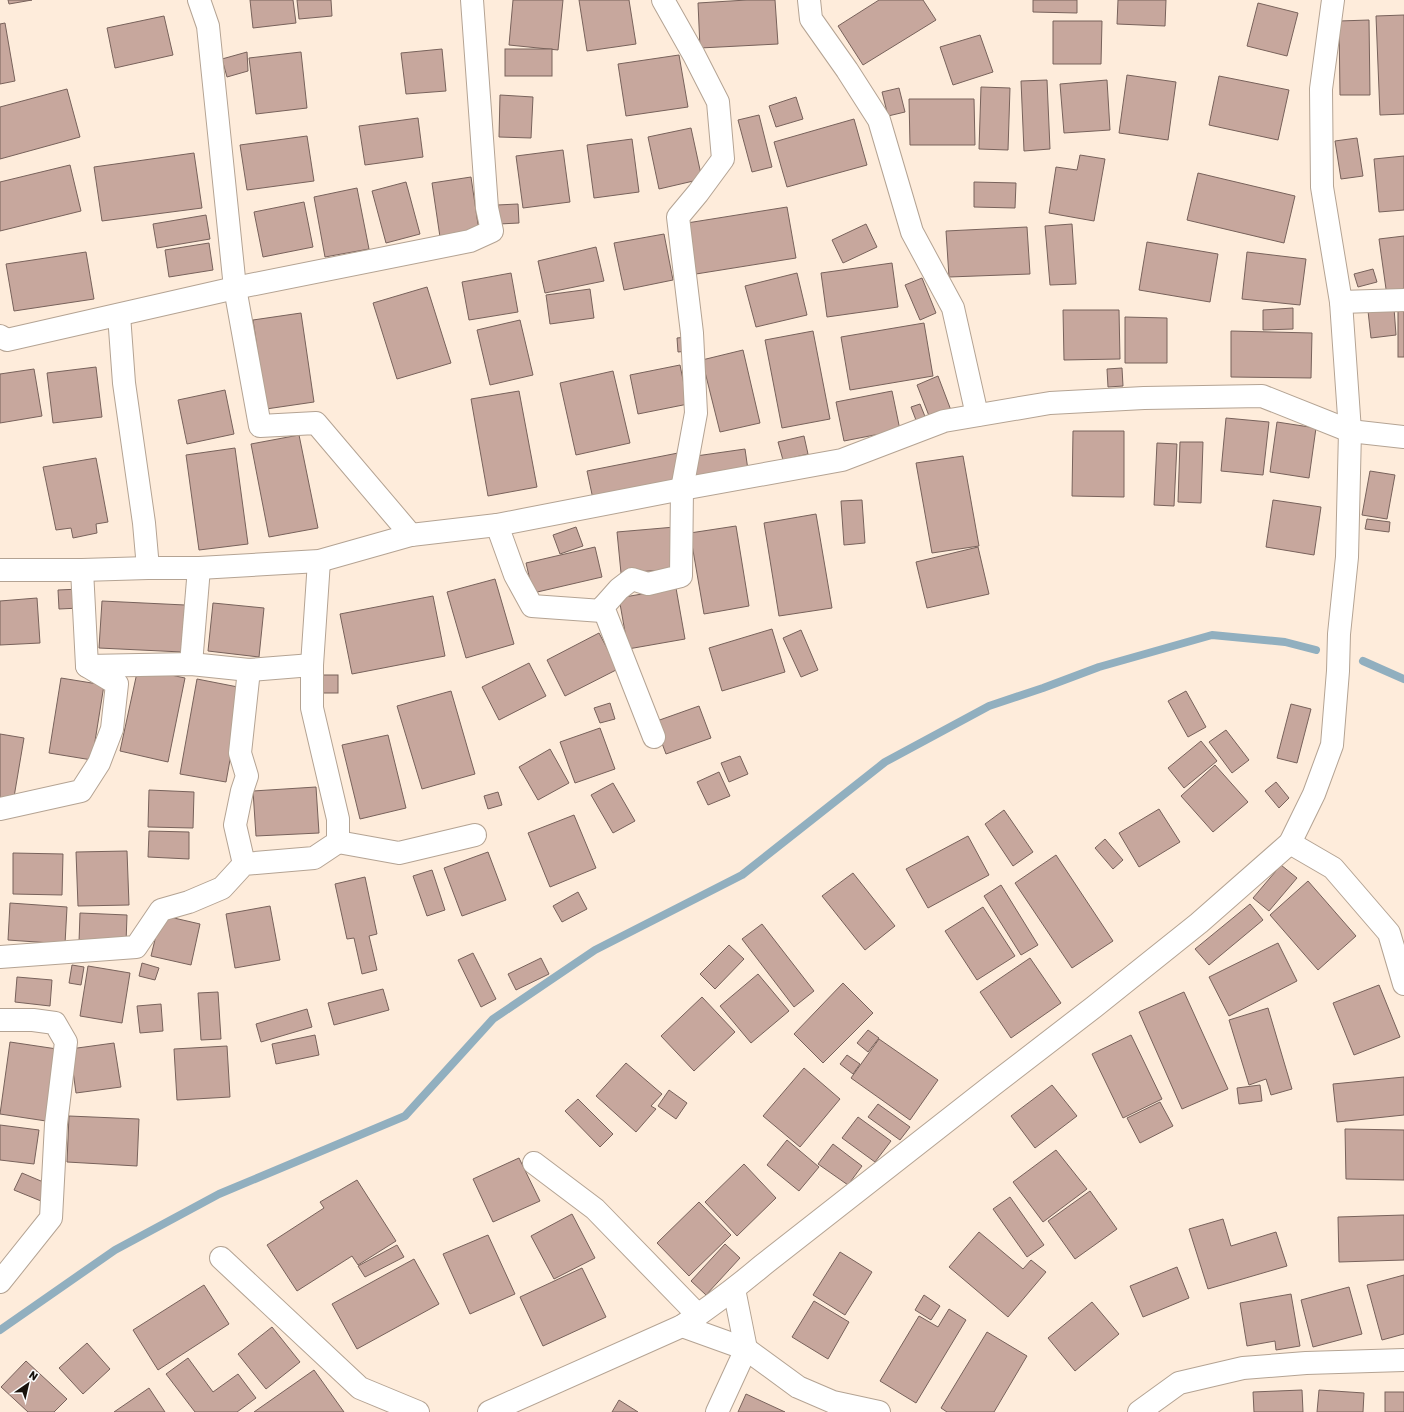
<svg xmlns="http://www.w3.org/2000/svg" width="1404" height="1412" viewBox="0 0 1404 1412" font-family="Rubik,sans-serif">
<rect width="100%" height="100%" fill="#feecdb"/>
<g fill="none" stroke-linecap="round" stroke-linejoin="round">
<g stroke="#91afbf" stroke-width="8">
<path d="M1363 661 1404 679"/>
<path d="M0 1330 115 1250 219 1194 405 1116 493 1019 595 950 742 875 885 762 989 706 1043 688 1099 667 1212 635 1285 642 1316 650"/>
</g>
</g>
<g fill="#c7a79d" stroke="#78625b">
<path d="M8 0H32L9 4Z"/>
<path d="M250 0H293L296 23 253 28Z"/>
<path d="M297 0H331L332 16 299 19Z"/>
<path d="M513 0H563L558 50 509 45Z"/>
<path d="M579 0H629L636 44 587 51Z"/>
<path d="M747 0H775L778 44 700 48 698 3Z"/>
<path d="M879 0H923L936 20 863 65 838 26Z"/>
<path d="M1033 0H1077V13L1033 12Z"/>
<path d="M1118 0H1166L1165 26 1117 24Z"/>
<path d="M1258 3 1298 13 1287 56 1247 46Z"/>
<path d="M1404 15V114L1380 115 1376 16Z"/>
<path d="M164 16 173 55 115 68 107 28Z"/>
<path d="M1369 20 1370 95H1340L1339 21Z"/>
<path d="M1053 21H1102L1101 64H1053Z"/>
<path d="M5 23 15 81 0 84V24Z"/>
<path d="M980 35 993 72 953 85 940 47Z"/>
<path d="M442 49 446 91 406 94 401 53Z"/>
<rect x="505" y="49" width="47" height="27"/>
<path d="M247 52 248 71 227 77 222 59Z"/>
<path d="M301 52 307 108 256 114 249 58Z"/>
<path d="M679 55 688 107 626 116 618 64Z"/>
<path d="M1127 75 1176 82 1168 140 1119 133Z"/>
<path d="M1219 76 1289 90 1278 140 1209 125Z"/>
<path d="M1047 80 1050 149 1024 151 1021 81Z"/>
<path d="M1107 80 1110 130 1064 133 1060 84Z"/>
<path d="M981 87 1010 88 1008 150 979 149Z"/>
<path d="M899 88 905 112 888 116 882 92Z"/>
<path d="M67 89 80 137 0 159V107Z"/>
<path d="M500 95 533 97 531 138 499 137Z"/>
<path d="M796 97 803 119 776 127 769 106Z"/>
<path d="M909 99H974L975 145H910Z"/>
<path d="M759 115 772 167 752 172 738 120Z"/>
<path d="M418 118 423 157 365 165 359 126Z"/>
<path d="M854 119 867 165 787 187 774 142Z"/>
<path d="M691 128 702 179 659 189 648 137Z"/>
<path d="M307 136 314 181 247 190 240 145Z"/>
<path d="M1357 138 1363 176 1341 179 1335 141Z"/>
<path d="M632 139 639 192 594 198 587 145Z"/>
<path d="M563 150 570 202 523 208 516 156Z"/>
<path d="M194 153 202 208 102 221 94 167Z"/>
<path d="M1080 155 1105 159 1094 221 1049 213 1056 167 1077 170Z"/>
<path d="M1404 156V210L1379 212 1374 159Z"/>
<path d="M70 165 81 211 0 231V182Z"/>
<path d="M1198 173 1295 196 1284 243 1187 220Z"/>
<path d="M471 177 479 231 440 237 432 183Z"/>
<path d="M406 182 420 234 386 243 372 191Z"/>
<path d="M974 182 1016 183 1015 208 974 207Z"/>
<path d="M357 188 369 249 325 257 314 197Z"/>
<path d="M304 202 313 247 263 257 254 212Z"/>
<path d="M518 204 519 223 499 224 497 205Z"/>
<path d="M787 207 796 258 696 274 687 223Z"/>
<path d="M206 215 210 239 157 248 153 224Z"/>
<path d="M866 224 877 247 843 263 832 240Z"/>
<path d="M1072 224 1076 284 1050 285 1045 226Z"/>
<path d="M1027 227 1030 274 949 277 946 231Z"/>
<path d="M664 234 673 280 624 290 614 243Z"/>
<path d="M1404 236V294L1387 296 1379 239Z"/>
<path d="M1147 242 1218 254 1210 302 1139 290Z"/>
<path d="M209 243 213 270 169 277 165 250Z"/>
<path d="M596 247 604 281 545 293 538 261Z"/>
<path d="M86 252 94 299 14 311 6 264Z"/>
<path d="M1247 252 1306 259 1300 305 1242 299Z"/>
<path d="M892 263 898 307 827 317 821 273Z"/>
<path d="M1373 269 1377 282 1358 287 1354 274Z"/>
<path d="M511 273 518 312 469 320 462 282Z"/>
<path d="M797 273 807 315 756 327 745 286Z"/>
<path d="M922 278 936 313 920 320 905 285Z"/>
<path d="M427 287 451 363 397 379 373 303Z"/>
<path d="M590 289 594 318 550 324 546 295Z"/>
<path d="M1293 308V329L1263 330V310Z"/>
<path d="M1394 308 1396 335 1371 338 1368 311Z"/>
<rect x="1398" y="308" width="6" height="49"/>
<path d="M1063 310H1119L1120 359 1064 360Z"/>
<path d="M301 313 314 402 266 409 253 320Z"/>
<path d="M1125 317 1167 318V363H1125Z"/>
<path d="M520 320 533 375 490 385 477 330Z"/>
<path d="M924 323 933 376 850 390 841 337Z"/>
<path d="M813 331 830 419 782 428 765 340Z"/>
<path d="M1231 331 1312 333 1311 378 1231 377Z"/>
<path d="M687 337 688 351 678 352 677 338Z"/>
<path d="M743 350 760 423 720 432 702 360Z"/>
<path d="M680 365 688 404 638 414 630 375Z"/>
<path d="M96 367 102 417 53 423 47 373Z"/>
<path d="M1122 368 1123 386 1108 387 1107 369Z"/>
<path d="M34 369 42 416 0 423V374Z"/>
<path d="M613 371 630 443 576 455 560 383Z"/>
<path d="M938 376 952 413 931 421 917 385Z"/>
<path d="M225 390 234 434 187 444 178 400Z"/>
<path d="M519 391 537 487 488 496 471 399Z"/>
<path d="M892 391 900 430 844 441 836 402Z"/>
<path d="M920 404 928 424 919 428 911 407Z"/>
<path d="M1226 418 1269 422 1263 475 1221 471Z"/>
<path d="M1277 422 1316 428 1309 478 1270 472Z"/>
<path d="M1073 431H1124V497L1072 496Z"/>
<path d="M299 435 318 528 269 537 251 444Z"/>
<path d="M804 436 808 454 783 460 778 442Z"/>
<path d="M1180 442H1203L1201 503 1178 502Z"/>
<path d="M1157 443 1177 444 1174 506 1154 505Z"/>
<path d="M235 448 248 544 199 550 186 455Z"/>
<path d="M745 449 748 470 693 478 689 457Z"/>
<path d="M678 453 684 481 593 499 587 471Z"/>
<path d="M963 456 979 546 932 553 916 463Z"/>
<path d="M96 458 108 522 96 524 97 533 73 538 71 528 56 530 43 467Z"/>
<path d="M1370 471 1395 475 1387 519 1362 515Z"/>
<path d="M862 500 865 543 844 545 841 501Z"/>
<path d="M1273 500 1321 507 1314 555 1266 547Z"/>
<path d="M816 514 832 608 779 616 764 523Z"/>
<path d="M1367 519 1390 522 1389 532 1365 529Z"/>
<path d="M736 526 749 606 704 614 690 533Z"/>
<path d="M576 527 583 546 560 554 553 535Z"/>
<path d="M675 527 678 569 621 573 617 532Z"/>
<path d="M595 547 602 577 533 593 526 563Z"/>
<path d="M978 547 989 594 927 608 916 562Z"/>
<path d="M495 579 514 644 466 658 447 592Z"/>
<path d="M676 588 685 639 628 649 619 598Z"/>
<path d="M80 589V608L59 609 58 590Z"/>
<path d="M433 596 445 656 352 674 340 614Z"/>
<path d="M37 598 40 643 0 645V601Z"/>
<path d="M102 601 185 605 182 652 99 648Z"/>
<path d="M213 603 264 608 259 657 208 651Z"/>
<path d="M772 629 785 672 722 691 709 648Z"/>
<path d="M801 630 818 670 801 677 783 638Z"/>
<path d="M599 633 618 669 565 696 547 660Z"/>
<path d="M529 663 546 696 499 720 482 687Z"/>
<path d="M138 668 185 678 168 762 120 751Z"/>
<rect x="323" y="675" width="15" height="18"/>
<path d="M61 678 104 685 92 760 49 753Z"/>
<path d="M197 679 243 688 226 782 180 774Z"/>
<path d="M451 691 475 774 422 789 397 706Z"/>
<path d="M1186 691 1206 727 1188 737 1168 701Z"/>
<path d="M610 703 615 719 600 723 594 708Z"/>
<path d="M1291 704 1311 709 1297 763 1277 758Z"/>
<path d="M699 706 711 738 666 754 654 722Z"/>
<path d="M600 728 615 769 575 783 560 742Z"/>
<path d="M1226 730 1249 760 1232 773 1209 742Z"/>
<path d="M0 734 24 738 13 803 0 801Z"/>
<path d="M388 735 406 808 360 819 342 745Z"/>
<path d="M1201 741 1217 761 1184 788 1168 768Z"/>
<path d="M550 749 569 783 538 800 519 767Z"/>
<path d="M740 756 748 774 729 782 721 763Z"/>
<path d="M1215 765 1248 802 1213 832 1181 796Z"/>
<path d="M719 772 730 796 708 805 697 782Z"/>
<path d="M1276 782 1289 798 1279 808 1265 791Z"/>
<path d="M613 783 635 821 613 833 591 795Z"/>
<path d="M316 787 319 833 256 836 253 791Z"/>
<path d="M149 790 194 792 193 828 148 827Z"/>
<path d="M498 792 502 805 488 809 484 796Z"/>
<path d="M1159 809 1180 842 1139 867 1119 833Z"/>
<path d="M1004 810 1033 852 1013 866 985 824Z"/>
<path d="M574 815 596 868 550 887 528 833Z"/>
<path d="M149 831 189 832V859L148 857Z"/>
<path d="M968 836 989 875 928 908 906 869Z"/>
<path d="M1105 839 1123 860 1113 869 1095 848Z"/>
<path d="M127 851 129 905 78 906 76 852Z"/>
<path d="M488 852 506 900 462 916 444 868Z"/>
<path d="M13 853 63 854 62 895 13 894Z"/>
<path d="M1056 855 1113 941 1072 968 1015 883Z"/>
<path d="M1281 865 1297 878 1269 911 1253 898Z"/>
<path d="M432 870 445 910 427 916 413 876Z"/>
<path d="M853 873 895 926 865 950 822 896Z"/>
<path d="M365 877 377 934 369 936 377 970 362 974 354 938 347 939 335 884Z"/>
<path d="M1308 881 1356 936 1318 970 1270 915Z"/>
<path d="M1001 885 1038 945 1021 955 984 896Z"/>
<path d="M578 892 587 909 562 922 553 906Z"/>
<path d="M10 903 67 907 65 944 8 940Z"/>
<path d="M1250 904 1263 920 1209 965 1195 949Z"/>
<path d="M270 906 280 960 235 968 226 914Z"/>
<path d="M983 907 1015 956 977 980 945 931Z"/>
<path d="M80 913 127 915 126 943 79 942Z"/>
<path d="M161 915 200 924 191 965 151 956Z"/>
<path d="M762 924 814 991 794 1007 742 939Z"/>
<path d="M1278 943 1297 981 1229 1016 1209 977Z"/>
<path d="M729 945 744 959 715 989 700 974Z"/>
<path d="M473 953 496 999 481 1007 458 960Z"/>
<path d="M541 958 549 974 516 990 508 974Z"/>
<path d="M1030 958 1061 1003 1011 1038 980 992Z"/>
<path d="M142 963 159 968 155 980 139 976Z"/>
<path d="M72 965 84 967 81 985 69 983Z"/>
<path d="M88 966 130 973 122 1023 80 1016Z"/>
<path d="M758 974 789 1011 751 1043 720 1006Z"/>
<path d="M17 977 52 980 50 1006 15 1002Z"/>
<path d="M843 983 873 1013 823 1063 794 1034Z"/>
<path d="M1379 985 1400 1037 1354 1055 1333 1003Z"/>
<path d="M383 989 389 1010 334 1025 328 1003Z"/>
<path d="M218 992 221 1039 201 1040 198 993Z"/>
<path d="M1184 992 1228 1089 1182 1109 1139 1012Z"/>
<path d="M702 997 735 1032 694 1071 661 1036Z"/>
<path d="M161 1004 163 1031 140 1033 137 1006Z"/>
<path d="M1268 1008 1292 1089 1271 1095 1266 1079 1249 1085 1229 1020Z"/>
<path d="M307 1009 312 1027 261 1042 256 1024Z"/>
<path d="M868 1030 879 1038 868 1052 857 1043Z"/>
<path d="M315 1035 319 1055 276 1064 272 1044Z"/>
<path d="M1131 1035 1162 1099 1123 1118 1092 1054Z"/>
<path d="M879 1039 938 1080 910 1120 851 1078Z"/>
<path d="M10 1042 57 1049 46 1121 0 1114Z"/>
<path d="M114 1043 121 1087 76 1093 70 1049Z"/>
<path d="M227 1046 230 1097 177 1100 174 1049Z"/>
<path d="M847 1055 860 1064 853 1074 840 1064Z"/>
<path d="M626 1063 662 1094 651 1106 656 1109 636 1132 596 1096Z"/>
<path d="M804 1068 840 1099 800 1147 763 1116Z"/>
<path d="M1404 1077V1115L1337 1122 1333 1084Z"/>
<path d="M1052 1085 1077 1116 1035 1148 1011 1116Z"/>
<path d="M1260 1085 1262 1101 1239 1104 1237 1088Z"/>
<path d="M669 1090 687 1103 676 1119 658 1106Z"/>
<path d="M578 1099 613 1134 600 1147 565 1111Z"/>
<path d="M1160 1102 1173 1126 1140 1143 1127 1118Z"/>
<path d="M878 1104 910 1127 900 1140 868 1117Z"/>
<path d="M69 1116 139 1119 137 1166 67 1162Z"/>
<path d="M858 1117 891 1141 875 1162 842 1138Z"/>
<path d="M0 1125 39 1130 34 1164 0 1160Z"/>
<path d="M1345 1129 1404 1130V1180L1346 1179Z"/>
<path d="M787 1140 819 1167 799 1191 767 1165Z"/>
<path d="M833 1144 862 1166 848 1185 818 1164Z"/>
<path d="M1056 1150 1087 1189 1043 1222 1013 1182Z"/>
<path d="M519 1158 540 1201 493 1222 473 1179Z"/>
<path d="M744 1164 776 1198 737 1236 705 1202Z"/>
<path d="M22 1173 48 1184 41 1201 14 1190Z"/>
<path d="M357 1180 396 1241 358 1265 352 1256 297 1291 267 1245 324 1208 320 1202Z"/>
<path d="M1090 1191 1117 1229 1075 1259 1048 1221Z"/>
<path d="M1010 1197 1044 1245 1027 1257 993 1209Z"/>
<path d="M699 1202 731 1235 689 1276 657 1243Z"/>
<path d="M572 1214 595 1258 554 1279 531 1236Z"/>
<path d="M1404 1215V1260L1339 1262 1338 1217Z"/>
<path d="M1223 1219 1231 1246 1276 1232 1287 1266 1208 1289 1189 1229Z"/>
<path d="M979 1232 1023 1269 1031 1260 1046 1272 1008 1317 949 1267Z"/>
<path d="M488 1235 515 1294 470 1314 443 1254Z"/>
<path d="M725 1244 740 1258 706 1295 691 1281Z"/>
<path d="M397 1245 404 1257 365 1277 358 1266Z"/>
<path d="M840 1252 872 1272 845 1315 813 1295Z"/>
<path d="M414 1259 439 1304 357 1349 332 1304Z"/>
<path d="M1177 1267 1189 1298 1143 1317 1130 1286Z"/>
<path d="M582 1268 606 1317 543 1346 520 1297Z"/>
<path d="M1404 1275V1334L1382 1340 1367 1285Z"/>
<path d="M204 1285 229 1324 158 1370 133 1330Z"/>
<path d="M1349 1287 1362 1334 1313 1347 1301 1300Z"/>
<path d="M1291 1294 1300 1346 1276 1350 1275 1341 1247 1346 1240 1303Z"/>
<path d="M924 1295 940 1306 931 1320 915 1310Z"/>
<path d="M814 1301 849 1322 828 1359 792 1337Z"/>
<path d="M1092 1302 1119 1334 1075 1371 1048 1338Z"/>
<path d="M949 1309 966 1320 916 1403 880 1381 919 1316 938 1327Z"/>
<path d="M272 1327 300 1362 266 1389 238 1354Z"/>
<path d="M987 1332 1027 1356 994 1412H947L941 1408Z"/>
<path d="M87 1343 110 1369 83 1394 59 1368Z"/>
<path d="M188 1358 213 1392 238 1374 256 1398 237 1412H195L166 1374Z"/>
<path d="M26 1361 67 1399 54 1412H28L1 1387Z"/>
<path d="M314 1370 344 1412H254Z"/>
<path d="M149 1388 165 1412H114Z"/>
<path d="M1302 1390 1303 1412H1254L1253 1392Z"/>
<path d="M1319 1390 1364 1393 1363 1412H1317Z"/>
<rect x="1385" y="1392" width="19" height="20"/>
<path d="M746 1394 785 1412H738Z"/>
<path d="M619 1400 638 1412H612Z"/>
</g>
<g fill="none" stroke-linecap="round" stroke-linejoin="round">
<g stroke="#b4a393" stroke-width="24">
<g id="minor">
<path d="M199 0 208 26 235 288 260 426 316 423 411 535"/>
<path d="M809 0 811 19 847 70 879 120 912 232 953 308 977 415"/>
<path d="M1341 302 1404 300"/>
<path d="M119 315 124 383 144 523 148 568"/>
<path d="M0 336 7 340 235 288 470 241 492 231 487 208 472 0"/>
<path d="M497 525 515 575 532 606 602 611 603 607"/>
<path d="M0 570H82L148 568H199L319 561 411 535 497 525 682 489 842 460 944 421 1050 403 1144 398 1262 396 1350 431 1404 437"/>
<path d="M191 664 199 568"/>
<path d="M87 666 191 664 249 670 312 665"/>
<path d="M654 737 603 607 619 589 632 579 648 584 681 576 682 489 696 413 692 333 678 217 698 193 723 159 718 102 694 55 663 0"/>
<path d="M0 809 81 791 99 763 112 729 117 684 87 666 82 570"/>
<path d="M338 842 399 853 475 835"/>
<path d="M1290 843 1333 868 1389 933 1404 984"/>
<path d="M244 864 235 825 242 791 247 776 240 753 249 670"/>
<path d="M0 957 136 947 161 910 189 902 222 888 244 864 314 858 338 842V819L312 708V665L319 561"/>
<path d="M0 1020H33L55 1023 66 1042 56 1124 51 1218 0 1282"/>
<path d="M534 1163 595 1209 698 1315"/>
<path d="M221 1258 360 1388 418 1412"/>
<path d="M682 1326 746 1349 798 1387 833 1402 879 1412"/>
<path d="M489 1412 682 1326C710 1307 737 1287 763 1265L994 1084 1094 1007 1199 923 1290 843 1314 794 1332 745 1338 671 1339 634 1347 557 1350 431 1341 302 1322 187 1321 89 1333 0"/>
<path d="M717 1412 746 1349 734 1289"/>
<path d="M1139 1412 1179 1383 1243 1368 1306 1363 1404 1360"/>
</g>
</g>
<use href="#minor" stroke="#fff" stroke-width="22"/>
</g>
<g transform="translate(28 1384) rotate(34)" stroke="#fdfdfd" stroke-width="3" paint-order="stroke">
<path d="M0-3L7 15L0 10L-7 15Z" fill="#18120c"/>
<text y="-6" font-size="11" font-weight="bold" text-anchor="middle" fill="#18120c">N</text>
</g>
</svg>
